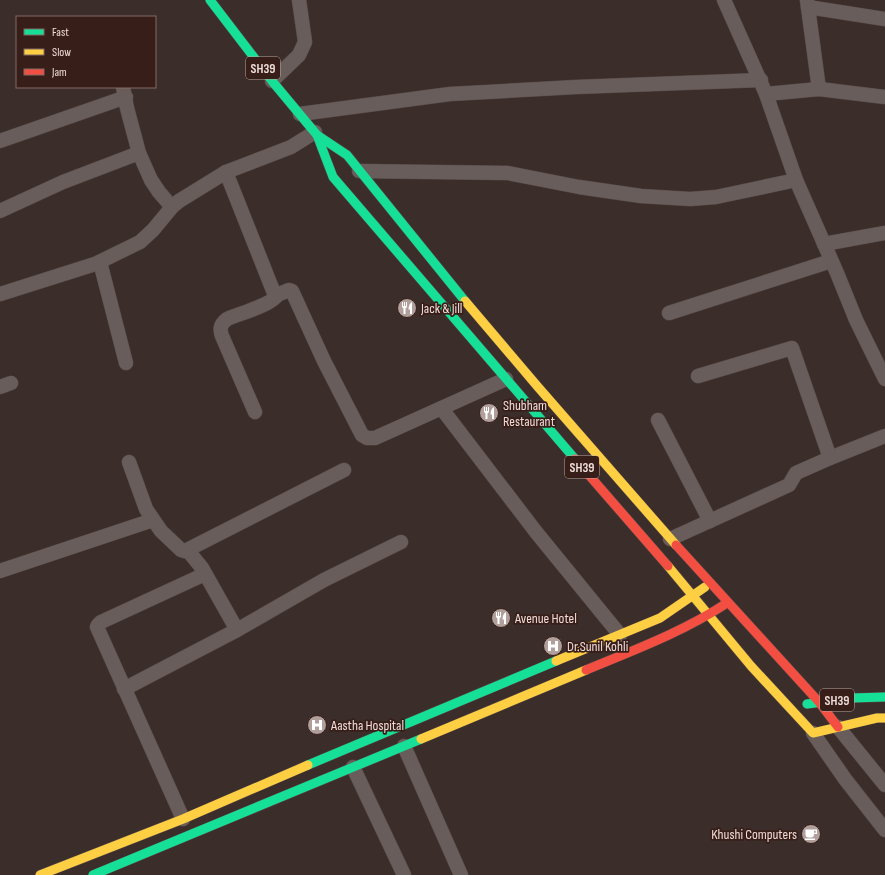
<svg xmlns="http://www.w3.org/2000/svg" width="885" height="875" viewBox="0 0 885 875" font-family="'Sofia Sans Condensed',sans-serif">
<rect width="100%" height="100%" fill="#3b2d2a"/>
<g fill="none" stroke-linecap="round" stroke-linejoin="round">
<g stroke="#574a47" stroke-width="15">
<g id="street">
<path d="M724 0 766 94 796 180 837 273 856 320 885 379"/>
<path d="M807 0 819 89"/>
<path d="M808 7 885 19"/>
<path d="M272 81 299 55 305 42 299 0"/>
<path d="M123 87 127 108 139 153 151 180 159 192 172 207"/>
<path d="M766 94 819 89 885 97"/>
<path d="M300 114 450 94 576 87 761 80"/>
<path d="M0 141 126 97"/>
<path d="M359 171 508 173 579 187 641 196 690 199 716 197 796 180"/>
<path d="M226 172 274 293 277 295 289 290 292 291 324 361 362 435 367 438H375L506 379"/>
<path d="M0 211 63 182 139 153"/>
<path d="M824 244 885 233"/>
<path d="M100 262 126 363"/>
<path d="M0 294 95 264 140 242 153 230 172 207 179 201 226 172 291 147 315 132"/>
<path d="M669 313 831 261"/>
<path d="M698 376 792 348 830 458 885 436"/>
<path d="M0 387 11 383"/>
<path d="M442 409 536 532 620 635"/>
<path d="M255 412 222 336C219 328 221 324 227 319 238 314 272 305 277 295"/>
<path d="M658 420 710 521"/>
<path d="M129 462 146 509 161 531 181 550 189 552 202 568 237 630"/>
<path d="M670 539 789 485 796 473 830 458"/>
<path d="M185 551 344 470"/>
<path d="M0 571 153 520"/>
<path d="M124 689 237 630 324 580 401 542"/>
<path d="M838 727 885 785"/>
<path d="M813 733 845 779 885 830"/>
<path d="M404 746 461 875"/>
<path d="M353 767 404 875"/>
<path d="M183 819 97 627 98 625 101 622 205 574"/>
</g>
</g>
<g stroke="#574a47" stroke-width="10">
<g id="fast">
<path d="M210 0 272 81 317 135 347 155 465 301"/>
<path d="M317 135 333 177 575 459"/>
<path d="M807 704 852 698 885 697"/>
<path d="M308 765 556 661"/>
<path d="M93 875 421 739"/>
</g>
</g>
<g stroke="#574a47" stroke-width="10">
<g id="slow">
<path d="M465 301 538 387 676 545"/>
<path d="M668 566 751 666 813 733 877 718H885"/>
<path d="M556 661 660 618 705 587"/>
<path d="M421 739 586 670"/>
<path d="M40 875 183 819 308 765"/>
</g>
</g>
<g stroke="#574a47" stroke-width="10">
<g id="jam">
<path d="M575 459 668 566"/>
<path d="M676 545 819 702 838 727"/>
<path d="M586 670C634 650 683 632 727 603"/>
</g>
</g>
<use href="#street" stroke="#685d5b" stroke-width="14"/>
<use href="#fast" stroke="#16e098" stroke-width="9"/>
<use href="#slow" stroke="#ffcf43" stroke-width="9"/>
<use href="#jam" stroke="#f24e42" stroke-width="9"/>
</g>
<defs>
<g id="restaurant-disc" transform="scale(1)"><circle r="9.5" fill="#b19f9c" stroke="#381e19"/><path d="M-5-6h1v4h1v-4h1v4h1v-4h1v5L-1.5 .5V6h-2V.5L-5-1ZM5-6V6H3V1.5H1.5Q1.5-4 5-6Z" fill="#fff"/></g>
<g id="hospital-disc" transform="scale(1)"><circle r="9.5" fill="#b19f9c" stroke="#381e19"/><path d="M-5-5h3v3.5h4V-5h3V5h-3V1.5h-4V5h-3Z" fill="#fff"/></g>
<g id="cafe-disc" transform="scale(1)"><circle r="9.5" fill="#b19f9c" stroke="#381e19"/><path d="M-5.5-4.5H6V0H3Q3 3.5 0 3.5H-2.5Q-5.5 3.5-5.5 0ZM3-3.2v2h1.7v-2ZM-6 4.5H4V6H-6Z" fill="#fff"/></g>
</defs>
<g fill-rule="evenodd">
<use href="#restaurant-disc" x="407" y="308"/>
<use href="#restaurant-disc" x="489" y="413"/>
<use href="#restaurant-disc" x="501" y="618"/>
<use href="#hospital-disc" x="553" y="646"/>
<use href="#hospital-disc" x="317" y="725"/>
<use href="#cafe-disc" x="811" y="834"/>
</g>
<g text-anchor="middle" stroke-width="3.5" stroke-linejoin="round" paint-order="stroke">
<g fill="#381e19" stroke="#b9a49f" stroke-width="1">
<rect x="246" y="57" width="34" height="22" rx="3"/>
<rect x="565" y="456" width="34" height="22" rx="3"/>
<rect x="820" y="689" width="34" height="22" rx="3"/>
</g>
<g font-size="13" font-weight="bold" fill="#f0ddd9">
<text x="263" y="73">SH39</text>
<text x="582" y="472">SH39</text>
<text x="837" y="705">SH39</text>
</g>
<g font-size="14" fill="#f0ddd9" stroke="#381e19" text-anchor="start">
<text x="421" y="313">Jack &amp; Jill</text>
<text x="503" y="410">Shubham<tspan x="503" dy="16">Restaurant</tspan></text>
<text x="515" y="623">Avenue Hotel</text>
<text x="567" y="651">Dr.Sunil Kohli</text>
<text x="331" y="730">Aastha Hospital</text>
<text x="797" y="839" text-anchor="end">Khushi Computers</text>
</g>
</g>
<rect x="16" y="16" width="140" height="72" fill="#381e19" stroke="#826a66"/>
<rect x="24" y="29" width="20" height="6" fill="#16e098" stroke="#826a66"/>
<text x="52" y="36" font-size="12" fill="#f0ddd9">Fast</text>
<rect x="24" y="49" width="20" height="6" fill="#ffcf43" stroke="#826a66"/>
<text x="52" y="56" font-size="12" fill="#f0ddd9">Slow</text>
<rect x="24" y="69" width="20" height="6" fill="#f24e42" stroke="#826a66"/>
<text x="52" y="76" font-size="12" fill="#f0ddd9">Jam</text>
</svg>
